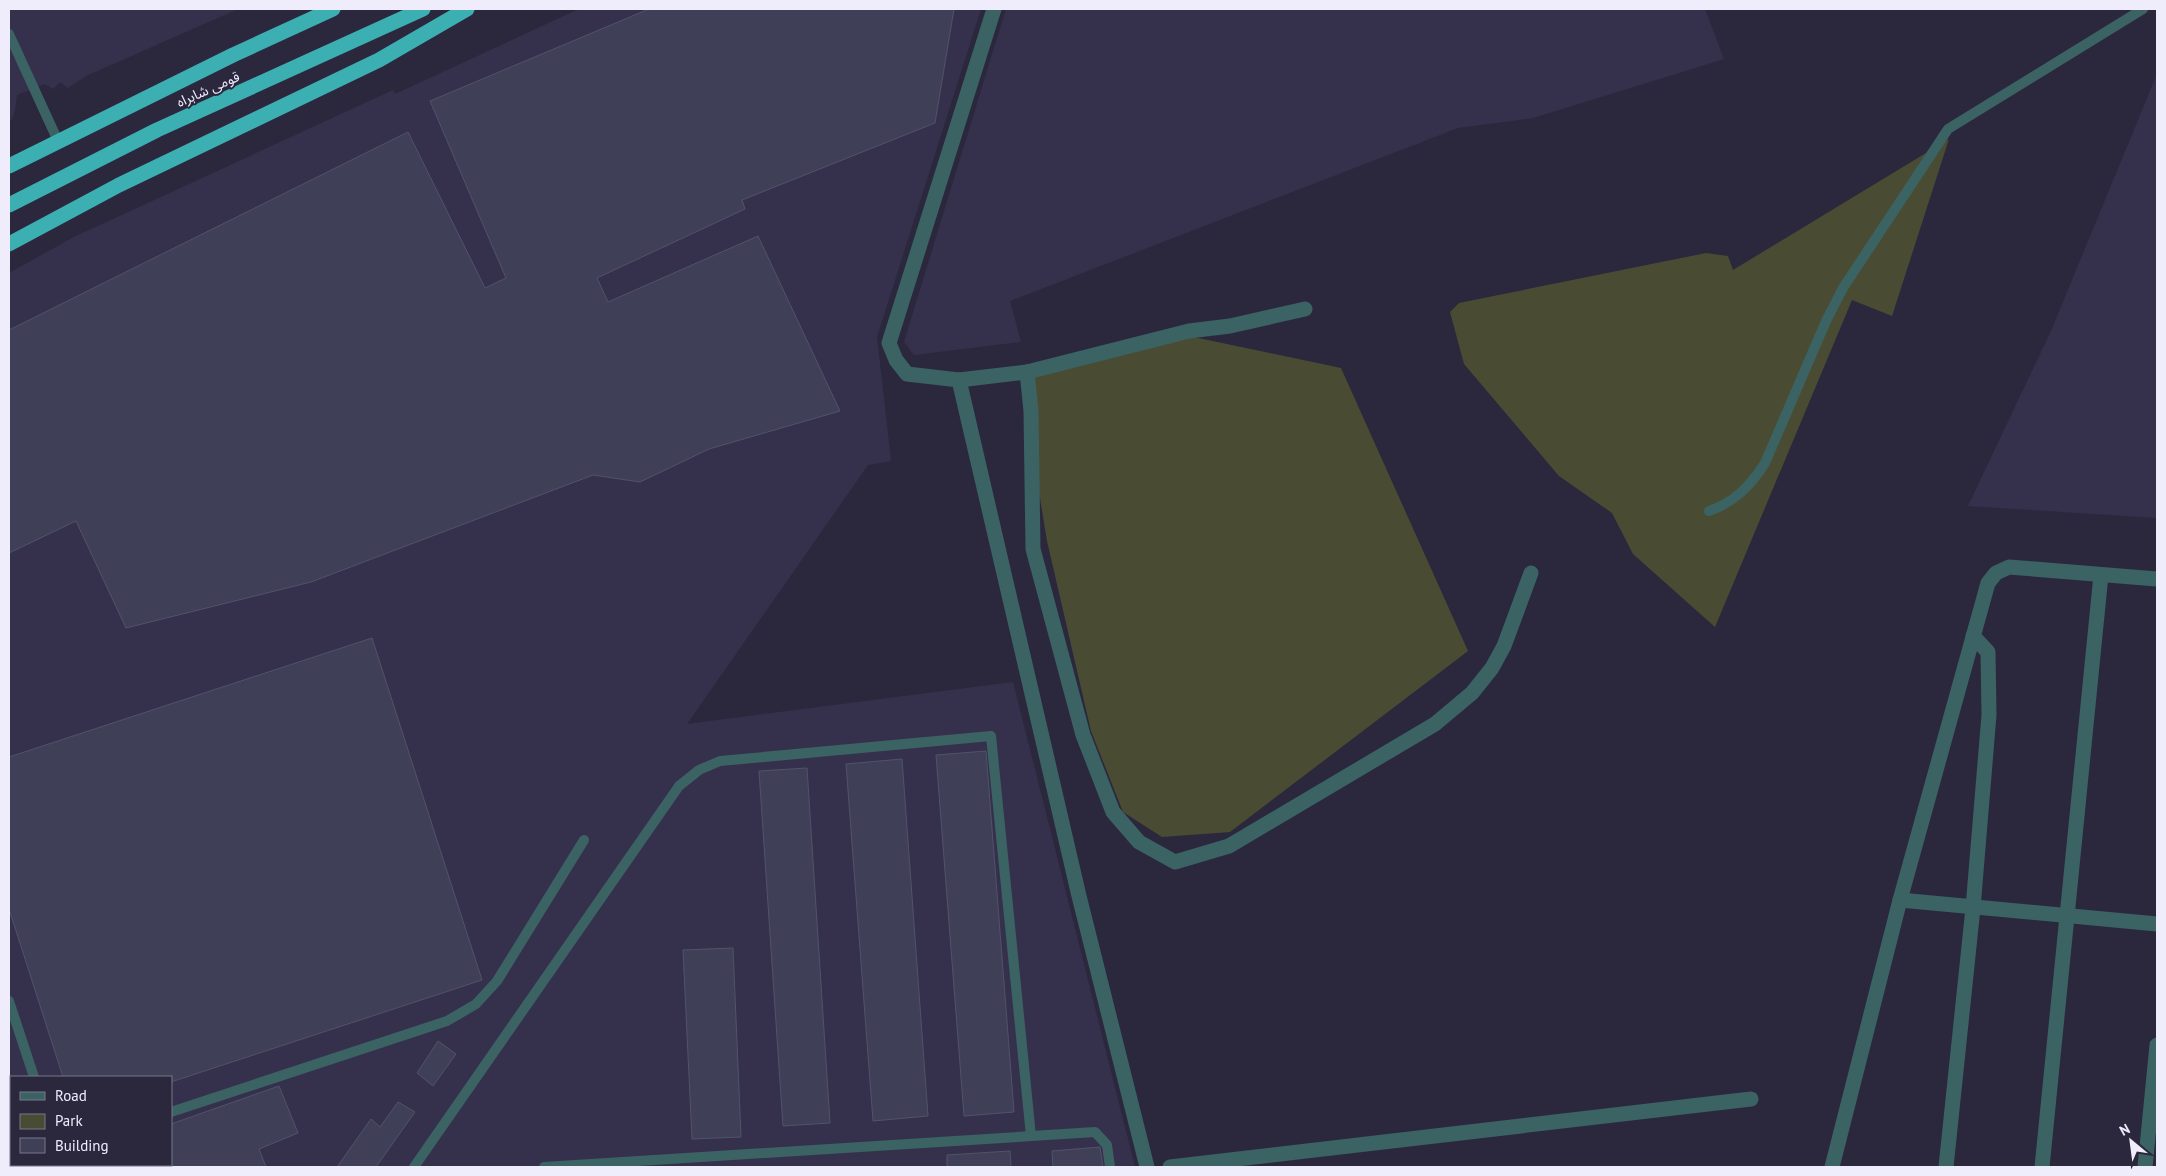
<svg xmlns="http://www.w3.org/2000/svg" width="2166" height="1176" viewBox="0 0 2166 1176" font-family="'PT Sans','Noto Sans Arabic',sans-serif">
<rect width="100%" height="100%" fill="#2b283e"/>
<g fill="#35314d" fill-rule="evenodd">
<path d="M9 9H238L86 76 68 88 60 82 53 89 45 84 17 95 15 110 12 119 9 121Z"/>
<path d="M579 9H981L877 337 891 461 868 465 687 724 1013 682 1135 1167H9V273L74 237 393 90 395 94ZM11 1077H171V1165H11Z"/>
<path d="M1006 9H1705L1724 59 1533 118 1458 128 1010 301 1021 342 914 355 904 342Z"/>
<path d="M2157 74V518L1968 506 2051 331Z"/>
</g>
<g fill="#494c32">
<path d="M1949 139 1892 316 1852 300 1715 627 1633 554 1612 513 1559 476 1464 364 1450 312 1459 303 1706 253 1728 256 1733 270Z"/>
<path d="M1184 335 1341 368 1468 651 1230 832 1162 837 1123 812 1091 731 1047 541 1020 376Z"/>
</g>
<g fill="#3f3f57" stroke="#52526b">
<path d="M649 9H954L935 123 742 200 745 209 597 278 608 302 758 236 840 411 709 449 640 482 593 475 311 582 126 628 76 521 9 553V330L408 132 485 288 506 278 430 101Z"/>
<path d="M372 638 482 980 171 1082V1077H63L9 909V757Z"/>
<path d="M986 751 1014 1112 964 1116 936 755Z"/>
<path d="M902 759 928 1116 873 1121 846 764Z"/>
<path d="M807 768 830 1123 783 1126 759 771Z"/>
<path d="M733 948 741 1137 692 1139 683 950Z"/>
<path d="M438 1041 456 1054 433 1086 417 1073Z"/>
<path d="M279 1086 298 1133 259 1149 266 1167H171V1124Z"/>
<path d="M398 1102 415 1112 376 1167H337L371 1119 380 1127Z"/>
<path d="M1100 1147 1103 1167H1053L1052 1151Z"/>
<path d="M1010 1151 1011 1167H947V1155Z"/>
</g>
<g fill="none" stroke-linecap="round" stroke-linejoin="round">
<g stroke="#3b6364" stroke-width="10">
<path d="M9 34 58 141"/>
<path d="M1709 511C1735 502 1751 485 1765 463L1826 321 1843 288 1948 129 2143 9"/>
<path d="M9 1001 34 1077"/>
<path d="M171 1112 447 1021 476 1004 497 981 584 840"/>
<path d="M414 1167 679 786 699 770 720 761 991 736 1031 1136"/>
<path d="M544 1167 1095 1132 1107 1145 1110 1167"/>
</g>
<g stroke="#3b6364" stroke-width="15">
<path d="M994 9 889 343 896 360 907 374 959 380 1027 372 1189 331 1230 326 1305 309"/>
<path d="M1027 372 1031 411 1033 549 1083 735 1113 812 1139 842 1175 862 1229 846 1435 724 1472 693 1492 668 1504 646 1531 573"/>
<path d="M959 380 1079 896 1147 1167"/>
<path d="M1900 900 2157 924"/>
<path d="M1170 1167 1751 1099"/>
<path d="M1832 1167 1900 900 1988 583 1996 573 2009 567 2157 579"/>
<path d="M1946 1167 1973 908 1989 715 1988 652 1973 636"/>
<path d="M2042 1167 2101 575"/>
<path d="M2145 1167 2157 1045"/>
</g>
<g stroke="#3bafb2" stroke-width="15">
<path d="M9 166 233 55 333 9"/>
<path d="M9 205 157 130 423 9"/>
<path d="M9 244 119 185 379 60 467 9"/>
</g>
</g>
<g text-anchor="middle" stroke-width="4" stroke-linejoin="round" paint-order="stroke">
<g font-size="14" fill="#efedfc" stroke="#2b283e">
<text transform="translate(208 89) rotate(-24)" y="5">قومی شاہراہ</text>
</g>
</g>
<rect width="2166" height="1176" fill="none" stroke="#efedfc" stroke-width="20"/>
<rect x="10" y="1076" width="162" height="90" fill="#2b283e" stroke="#79778a"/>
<rect x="20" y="1092" width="25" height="8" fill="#3b6364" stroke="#79778a"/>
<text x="55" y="1101" font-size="15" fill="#efedfc">Road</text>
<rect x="20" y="1114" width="25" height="15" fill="#494c32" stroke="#79778a"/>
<text x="55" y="1126" font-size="15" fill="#efedfc">Park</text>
<rect x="20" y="1138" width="25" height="15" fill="#3f3f57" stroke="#79778a"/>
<text x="55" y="1151" font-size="15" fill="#efedfc">Building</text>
<g transform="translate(2131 1141) rotate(331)" stroke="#2b283e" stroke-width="4" paint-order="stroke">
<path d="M0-4L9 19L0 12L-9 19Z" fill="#efedfc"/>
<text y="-8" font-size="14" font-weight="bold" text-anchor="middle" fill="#efedfc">N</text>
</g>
</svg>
